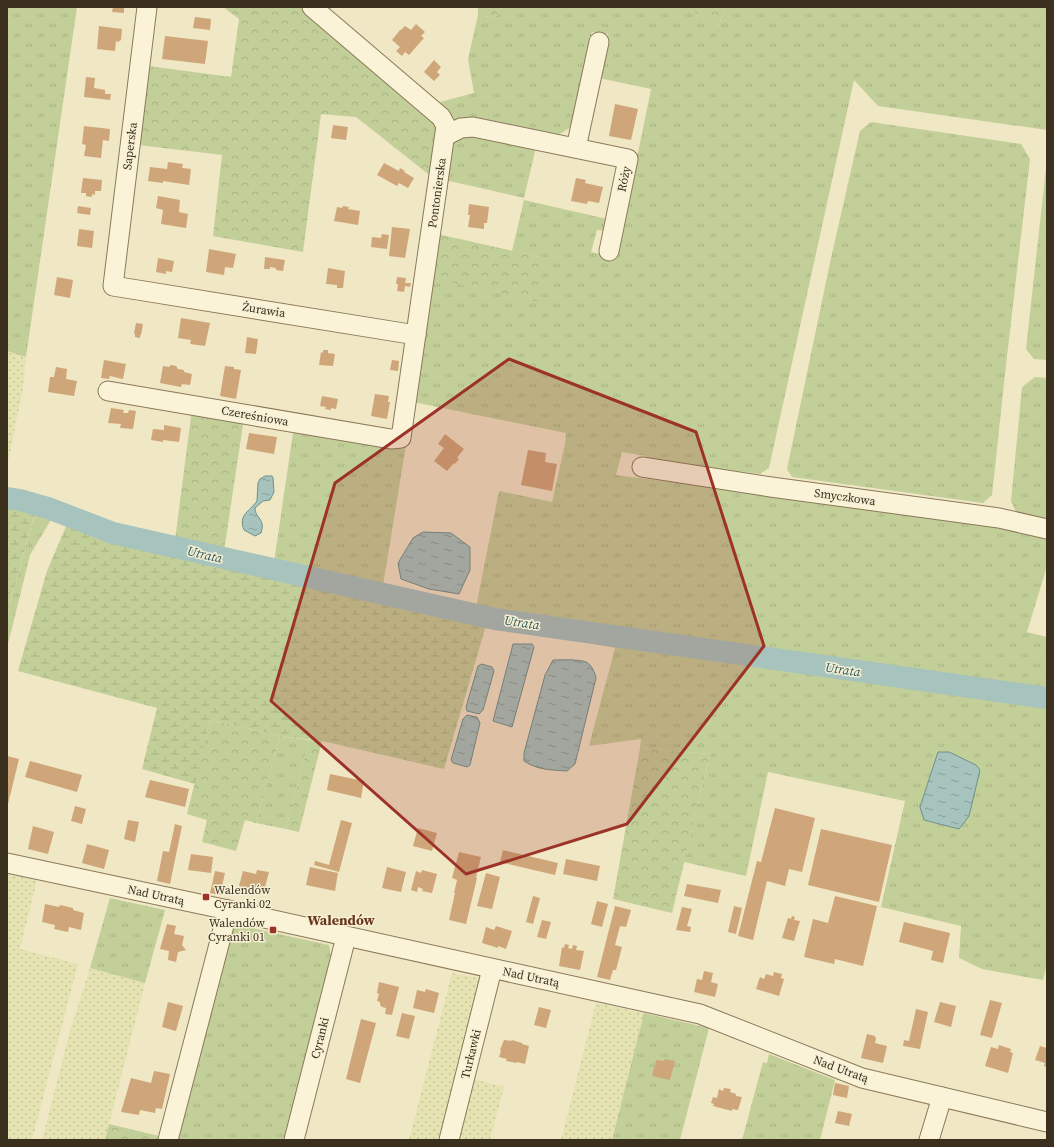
<svg xmlns="http://www.w3.org/2000/svg" width="1054" height="1147" viewBox="0 0 1054 1147" font-family="'Source Serif 4',serif">
<defs>
<pattern id="farmland-dots" width="8" height="8" patternUnits="userSpaceOnUse"><rect width="8" height="8" fill="#e6e3b2"/><path d="M2 2h.1M6 6h.1" fill="none" stroke="#c6c399" stroke-width="1.8" stroke-linecap="round"/></pattern>
<pattern id="grass-tufts" width="24" height="20" patternUnits="userSpaceOnUse"><rect width="24" height="20" fill="#c3cf98"/><path d="M3 7l-1-3M5 7V3M7 7l1-3M15 17l-1-3M17 17v-4M19 17l1-3" fill="none" stroke="#a8b283"/></pattern>
<pattern id="forest-crowns" width="20" height="18" patternUnits="userSpaceOnUse"><rect width="20" height="18" fill="#c3cf98"/><path d="M2 6a3 3 0 1 1 6 0M12 15a3 3 0 1 1 6 0" fill="none" stroke="#a8b283"/></pattern>
<pattern id="wetland-marsh" width="20" height="14" patternUnits="userSpaceOnUse"><rect width="20" height="14" fill="#c3cf98"/><path d="M1 5h8M5 5V1M11 12h8M15 12V8" fill="none" stroke="#a8b283"/></pattern>
<pattern id="water-ripples" width="26" height="14" patternUnits="userSpaceOnUse"><rect width="26" height="14" fill="#a6c3bd"/><path d="M2 4q2-2 4 0t4 0M15 11q2-2 4 0t4 0" fill="none" stroke="#889f99"/></pattern>
</defs>
<rect width="100%" height="100%" fill="#f0e7c5"/>
<g fill="url(#farmland-dots)">
<path d="M7 351 26 357 23 388 7 468Z"/>
<path d="M7 874 37 880 20 949 78 964 32 1140H7Z"/>
<path d="M90 968 145 983 105 1140H42L70 1031Z"/>
<path d="M452 973 483 979 442 1140H409Z"/>
<path d="M596 1003 644 1013 612 1140H561Z"/>
<path d="M473 1079 504 1087 490 1140H457Z"/>
</g>
<g fill="url(#grass-tufts)">
<path d="M7 7H77L26 357 7 351Z"/>
<path d="M502 7H688L719 26 724 7H1047V130L878 106 854 80 769 468 760 474 649 460 646 456 622 452 616 475 946 516 1047 537V566L1027 632 1047 637V964L1043 980 982 969 959 958 961 926 881 907 905 801 768 772 746 876 684 862 710 754 640 748 641 739 589 746 615 648 487 622 275 576 98 534 67 524 52 518 30 555 7 648V614L35 513 7 503V492H12L71 513 125 529 274 562 294 426 406 445 383 586 476 607 499 491 552 502 565 444 566 433 413 402 431 278 545 258 512 251 524 200 607 219 605 231 597 230 591 252 614 257 637 153H638L651 89 599 78 608 34 592 32 574 125 557 136 478 121 452 119 440 102 474 93 468 59 478 15 495 18Z"/>
<path d="M871 122 1021 144 1030 159 1006 365 992 495 983 503 792 477 787 469 831 258 860 131Z"/>
<path d="M464 132 536 147 524 198 445 180 450 144Z"/>
<path d="M1047 159V360L1034 359 1026 349Z"/>
<path d="M1035 377 1047 378V519L1016 512 1011 501 1022 387Z"/>
<path d="M280 736 309 740 286 829 256 823Z"/>
<path d="M110 898 165 910 145 983 90 968Z"/>
<path d="M234 924 329 945 331 957 287 1140H174Z"/>
<path d="M644 1013 709 1028 680 1140H612Z"/>
<path d="M769 1054 835 1080 820 1140H742L763 1062 767 1063Z"/>
</g>
<g fill="url(#forest-crowns)">
<path d="M223 7H304L440 125 432 177 356 117 321 114 303 252 213 236 222 155 139 145 148 66 231 77 239 19Z"/>
<path d="M478 7H502L495 18 478 15Z"/>
<path d="M688 7H724L719 26 688 8Z"/>
<path d="M437 234 545 258 537 302 431 278Z"/>
<path d="M192 409 244 418 224 551 175 540Z"/>
<path d="M210 720 280 736 256 823 245 820 236 851 202 842 207 820 187 814Z"/>
<path d="M309 740 322 741 299 832 286 829Z"/>
<path d="M640 748 710 754 672 913 613 899Z"/>
<path d="M109 1124 163 1137 162 1140H105Z"/>
</g>
<g fill="url(#wetland-marsh)">
<path d="M7 503 35 512 7 614Z"/>
<path d="M67 524 98 534 275 576 487 622 444 769 322 741 280 736 210 720 195 784 142 769 157 708 18 671 47 571Z"/>
</g>
<g fill="url(#water-ripples)" stroke="#6d928c">
<path d="M265 476H272L273 478 274 492 270 500 263 501 255 508C255 519 266 518 261 533L255 536 244 530C238 515 249 512 257 501L258 483 260 479Z"/>
<path d="M423 532 451 533 470 547V570L459 594 429 589 401 579 398 563 413 538Z"/>
<path d="M513 644H532L534 647 512 727 493 721Z"/>
<path d="M553 660C561 660 578 659 586 662 592 665 595 673 596 678L575 764 567 771C552 770 537 770 524 761V753L545 675Z"/>
<path d="M482 664 492 667 494 671 483 710 479 714 467 711 466 707 478 666Z"/>
<path d="M467 715 477 717 480 723 470 765 467 767 453 763 451 760 463 719Z"/>
<path d="M938 752H949L976 765 980 770 969 816 959 829 924 820 920 807Z"/>
</g>
<g fill="none" stroke-linecap="round" stroke-linejoin="round">
<path stroke="#a6c3bd" stroke-width="22" d="M7 498 20 500 48 508 113 533 495 619 1047 698"/>
</g>
<g fill="#cfa679">
<path d="M113 7H124V13L112 12Z"/>
<path d="M195 17 211 19 210 30 193 28Z"/>
<path d="M416 24 425 32 421 36 424 38 409 55 405 52 402 56 396 51 400 47 392 40 400 30H401L405 26 411 30Z"/>
<path d="M99 26 122 29 121 40 118 42 116 41 115 51 97 49Z"/>
<path d="M165 36 208 41 205 64 162 59Z"/>
<path d="M434 60 441 67 437 72 440 75 434 81 424 72Z"/>
<path d="M86 77 95 78 94 88 105 90V94H111L110 100 84 97Z"/>
<path d="M615 104 638 109 631 140 609 136Z"/>
<path d="M333 125 348 127 346 140 331 138Z"/>
<path d="M84 126 110 129 109 141 103 140 101 158 84 156 86 145 82 144Z"/>
<path d="M168 162 183 164 182 168 191 169 189 185 163 181V183L148 181 150 167 167 169Z"/>
<path d="M384 163 399 171 400 168 405 171 404 172 414 178 408 188 399 183 397 186 377 175Z"/>
<path d="M83 178 102 180 101 191H95V195L92 194V197L86 196V193H81Z"/>
<path d="M576 178 586 180 585 183 603 187 599 203 588 201 587 204 571 201Z"/>
<path d="M158 196 180 200 179 212 188 214 186 228 161 224 163 210 156 208Z"/>
<path d="M469 204 489 207 487 223H484V229L468 227 470 215H468Z"/>
<path d="M78 206 91 208 90 215 77 213Z"/>
<path d="M343 206 349 207 348 209 360 211 358 225 334 221 337 207 342 208Z"/>
<path d="M392 227 410 229 405 258 389 256Z"/>
<path d="M79 229 94 231 92 248 77 246Z"/>
<path d="M382 234 389 235 387 249 371 247 372 237 381 238Z"/>
<path d="M209 249 236 254 233 268 225 267 224 275 206 272Z"/>
<path d="M265 257 285 260 283 271 276 270V268L270 267V269H264Z"/>
<path d="M158 258 174 261 172 272 166 271V274L156 272Z"/>
<path d="M328 268 345 271 343 288H337V285L326 284Z"/>
<path d="M57 277 73 280 70 298 54 295Z"/>
<path d="M397 277 406 278 405 283H411L410 287 405 286 404 292 397 291 398 284H396Z"/>
<path d="M181 318 210 323 205 346 190 344 191 340 178 338Z"/>
<path d="M136 323 143 324 141 335H140V338L135 337V334L134 333Z"/>
<path d="M247 337 258 339 256 354 245 353Z"/>
<path d="M323 350H328V353L335 354 333 366 319 365 321 352 323 353Z"/>
<path d="M104 360 126 364 123 379 110 376 109 379 101 378Z"/>
<path d="M392 360 399 361 398 371 390 370Z"/>
<path d="M171 365 176 366 178 369 184 370V372L192 374 190 385 182 384 181 387 160 383 163 366 169 367Z"/>
<path d="M225 366 234 367V369L241 370 236 399 220 396Z"/>
<path d="M56 367 67 369 66 379 77 381 74 396 48 392 50 377H54Z"/>
<path d="M375 394 389 396 388 402H390L387 419 371 416Z"/>
<path d="M322 396 338 399 336 409 331 408V410L325 409 326 407 320 406Z"/>
<path d="M111 408 124 410 123 413H128L129 410 136 411 133 429 120 428 121 424 108 423Z"/>
<path d="M164 425 181 428 179 442 163 440V442L151 440 153 429 164 430Z"/>
<path d="M249 433 277 437 274 454 246 449Z"/>
<path d="M445 434 464 449 457 458 459 459 455 464 454 463 447 471 434 461 444 448 438 444Z"/>
<path d="M528 450 546 453 545 462 557 464 552 491 521 485Z"/>
<path d="M7 756 19 759 8 804H7Z"/>
<path d="M30 761 82 775 77 792 25 777Z"/>
<path d="M330 774 364 781 361 798 327 790Z"/>
<path d="M150 780 189 789 185 807 145 797Z"/>
<path d="M75 806 86 809 82 824 71 821Z"/>
<path d="M775 808 815 818 802 872 789 869 785 886 767 881 753 940 738 936 757 861 761 862Z"/>
<path d="M128 820 139 822 135 842 124 839Z"/>
<path d="M341 820 352 823 339 872 314 865 315 861 329 865Z"/>
<path d="M175 824 182 826 170 884 157 881 163 851 169 852Z"/>
<path d="M33 826 54 832 48 854 28 849Z"/>
<path d="M418 828 437 833 432 851 413 846Z"/>
<path d="M821 829 892 845 879 902 808 885Z"/>
<path d="M87 844 109 850 104 869 82 863Z"/>
<path d="M503 850 558 863 555 875 500 862Z"/>
<path d="M459 852 481 857 476 878H477L466 924 449 920 455 893H454L457 880 452 878Z"/>
<path d="M191 854 213 857 211 873 188 870Z"/>
<path d="M566 859 600 866 597 881 563 874Z"/>
<path d="M310 867 338 873 335 891 306 885Z"/>
<path d="M387 867 406 872 401 892 382 888Z"/>
<path d="M257 870 269 872 264 891 239 886 243 871 256 874Z"/>
<path d="M422 870 437 874 432 893 422 891 423 889 418 887 417 892 411 890 416 871 421 873Z"/>
<path d="M215 871 225 873 220 895 210 893Z"/>
<path d="M486 873 500 877 492 909 477 906Z"/>
<path d="M687 884 721 890 718 903 684 896Z"/>
<path d="M533 896 540 898 533 924 526 922Z"/>
<path d="M835 896 877 906 863 966 835 959 834 964 804 957 813 919 828 923Z"/>
<path d="M597 901 608 904 602 927 591 924Z"/>
<path d="M45 904 59 907 60 905 73 908V910L84 913 81 930 69 927 68 932 54 929 55 925 42 922Z"/>
<path d="M615 906 631 910 626 927 620 926 615 945 622 947 616 970H613L610 980 597 977Z"/>
<path d="M734 906 742 908 736 934 728 932Z"/>
<path d="M682 907 692 909 687 926 691 927 690 932 676 930Z"/>
<path d="M792 916 795 917 794 920 800 921 794 941 782 938 788 918 791 919Z"/>
<path d="M542 920 551 922 546 939 537 937Z"/>
<path d="M904 922 950 933 943 963 931 960 933 951 899 942Z"/>
<path d="M167 924 176 926 174 934 184 936 182 945 186 950 178 952 176 962 168 960 169 951 160 949Z"/>
<path d="M496 926 512 931 506 949 498 946V948L482 943 486 927 494 930Z"/>
<path d="M565 944 569 945 568 948 572 949 573 945 577 946 576 950 584 951 580 970 559 966 562 947 564 948Z"/>
<path d="M704 971 713 973 711 982 718 984 715 997 694 992 697 979 702 980Z"/>
<path d="M774 972 782 974 781 978 784 979 779 996 756 989 760 977 764 979 766 974 773 976Z"/>
<path d="M379 982 399 987 392 1015 385 1014 386 1008 382 1007 380 1005V1002L377 1001 379 994 377 993Z"/>
<path d="M426 989 439 993 434 1013 413 1008 417 990 425 992Z"/>
<path d="M990 1000 1002 1003 992 1038 980 1035Z"/>
<path d="M168 1002 183 1006 176 1031 162 1027Z"/>
<path d="M940 1002 956 1006 951 1027 934 1022Z"/>
<path d="M539 1007 551 1010 546 1028 534 1025Z"/>
<path d="M916 1009 928 1012 920 1049 903 1046 904 1040 909 1041Z"/>
<path d="M402 1013 415 1016 409 1039 396 1036Z"/>
<path d="M361 1019 376 1023 360 1083 346 1079Z"/>
<path d="M867 1034 875 1036 876 1039 875 1043 887 1046 883 1063 861 1058Z"/>
<path d="M504 1040 511 1041 512 1040 522 1043V1044L529 1046 525 1064 517 1062V1063L506 1061 507 1059 499 1057 501 1051 500 1050Z"/>
<path d="M999 1045 1011 1049 1010 1052 1013 1053 1008 1073 985 1066 991 1047 998 1049Z"/>
<path d="M1040 1046 1047 1048V1067L1044 1066 1045 1063 1035 1060Z"/>
<path d="M665 1059 675 1061 670 1080 652 1076 656 1060 664 1061Z"/>
<path d="M154 1071 170 1074 162 1109 156 1108 155 1113 140 1110 139 1115 121 1112 131 1078 151 1083Z"/>
<path d="M835 1083 849 1086 847 1098 833 1095Z"/>
<path d="M724 1088 731 1089 730 1092 736 1094V1096L742 1097 738 1110 732 1109V1111L713 1106 714 1104 711 1103 713 1097 717 1098 719 1089 723 1091Z"/>
<path d="M838 1111 852 1114 849 1126 835 1123Z"/>
</g>
<g fill="none" stroke-linecap="round" stroke-linejoin="round">
<g stroke="#8b795a" stroke-width="21">
<g id="minor">
<path d="M147 7 113 286 416 335"/>
<path d="M445 136 461 128 473 127 628 159 609 251"/>
<path d="M576 148 599 42"/>
<path d="M108 391 391 439 401 438 446 126 441 117 312 7"/>
<path d="M642 467 771 487 999 518 1047 529"/>
<path d="M7 863 228 910 700 1014 862 1078 1047 1122"/>
<path d="M168 1140 228 910"/>
<path d="M294 1140 346 937"/>
<path d="M449 1140 492 969"/>
<path d="M929 1140 942 1097"/>
</g>
</g>
<use href="#minor" stroke="#faf3d8" stroke-width="19"/>
</g>
<path fill="#9d3328" fill-opacity="0.2" stroke="#9d3328" stroke-width="3" stroke-linejoin="round" d="M509 359 696 432 764 646 627 824 466 874 271 701 335 483Z"/>
<g fill="#9d3328" stroke="#f7f0d5" stroke-width="1.5">
<rect x="202" y="893" width="8" height="8" rx="2"/>
<rect x="269" y="926" width="8" height="8" rx="2"/>
</g>
<g text-anchor="middle" stroke-width="3" stroke-linejoin="round" paint-order="stroke">
<g font-size="12" fill="#3b2f1e" stroke="#f7f0d5">
<text transform="translate(130 146) rotate(-83)" y="4">Saperska</text>
<text transform="translate(624 179) rotate(-78)" y="4">Róży</text>
<text transform="translate(437 193) rotate(-82)" y="4">Pontonierska</text>
<text transform="translate(264 310) rotate(9)" y="4">Żurawia</text>
<text transform="translate(255 416) rotate(10)" y="4">Czereśniowa</text>
<text transform="translate(845 497) rotate(8)" y="4">Smyczkowa</text>
<text transform="translate(156 895) rotate(12)" y="4">Nad Utratą</text>
<text transform="translate(531 977) rotate(12)" y="4">Nad Utratą</text>
<text transform="translate(320 1038) rotate(-76)" y="4">Cyranki</text>
<text transform="translate(471 1054) rotate(-76)" y="4">Turkawki</text>
<text transform="translate(841 1069) rotate(20)" y="4">Nad Utratą</text>
</g>
<g font-size="12" fill="#3b2f1e" stroke="#f7f0d5" text-anchor="start">
<text x="214" y="894">Walendów<tspan x="214" dy="14">Cyranki 02</tspan></text>
<text x="265" y="927" text-anchor="end">Walendów<tspan x="265" dy="14">Cyranki 01</tspan></text>
</g>
<g font-size="13" font-style="italic" fill="#2d595b" stroke="#f7f0d5">
<text transform="translate(205 554) rotate(13)" y="5">Utrata</text>
<text transform="translate(522 622) rotate(8)" y="5">Utrata</text>
<text transform="translate(843 669) rotate(8)" y="5">Utrata</text>
</g>
<g font-size="14" font-weight="bold" fill="#69341c" stroke="#f7f0d5">
<text x="341" y="925">Walendów</text>
</g>
</g>
<rect width="1054" height="1147" fill="none" stroke="#3b2f1e" stroke-width="16"/>
</svg>
